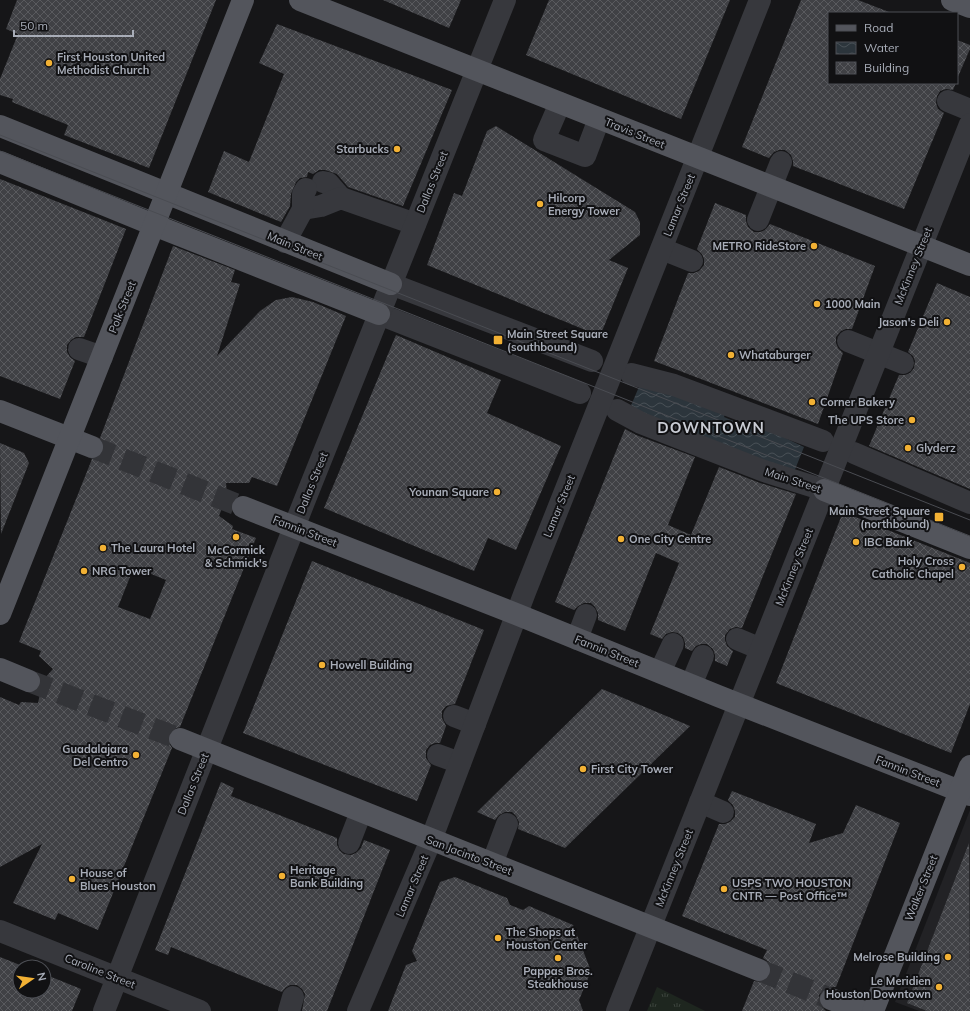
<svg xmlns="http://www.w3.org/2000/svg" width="970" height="1011" viewBox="0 0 970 1011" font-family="Mulish,sans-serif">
<defs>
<pattern id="park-tufts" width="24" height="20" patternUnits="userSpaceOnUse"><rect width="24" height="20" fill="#1e261f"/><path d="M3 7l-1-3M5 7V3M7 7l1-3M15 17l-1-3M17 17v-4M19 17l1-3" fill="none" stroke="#3c433d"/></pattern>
<pattern id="water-waves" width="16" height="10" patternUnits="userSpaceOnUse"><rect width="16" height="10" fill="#2c353c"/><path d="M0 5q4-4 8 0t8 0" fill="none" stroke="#485056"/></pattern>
<pattern id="building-cross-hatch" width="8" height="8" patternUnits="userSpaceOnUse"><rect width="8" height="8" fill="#404145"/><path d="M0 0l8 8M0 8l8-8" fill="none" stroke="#595a5e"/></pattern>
</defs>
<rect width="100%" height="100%" fill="#161618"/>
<path fill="#222225" d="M970 810V1011H919L895 1002Z"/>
<path fill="url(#park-tufts)" d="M657 987 705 1011H647Z"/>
<path fill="url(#water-waves)" d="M641 382 726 412 724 417 748 427 750 421 804 447 794 472 630 408Z"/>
<g fill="url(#building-cross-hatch)" fill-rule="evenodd">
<path d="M17 0H216L149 168 64 135 68 125 12 102 13 99 0 95V79L18 34 6 29Z"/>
<path d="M383 0H461L449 28Z"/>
<path d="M549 0H730L681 119 526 55Z"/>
<path d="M801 0H858L889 12 829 13V83H956L953 90 946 89 940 91 937 96 936 103 938 109 944 113 904 209 793 166V161L791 155 785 150H779L774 152 769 158 742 147Z"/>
<path d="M277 24 452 90 403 206 348 187 337 174 325 170H319L313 174 308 172 307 177 300 178 296 182 291 194 290 206 281 222 208 192 224 151 249 162 284 74 259 63Z"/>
<path d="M957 40 970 45V49L957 79Z"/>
<path d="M496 126 635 212 640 222V235L609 260 628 268 600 336 427 265 454 193 462 196 487 131Z"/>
<path d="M0 179 126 229 84 337H76L71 340 67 345V352L70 357 75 361 60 399 0 376Z"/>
<path d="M715 203 746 215V221L748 227 754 232H760L765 230 770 224 875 266 852 329H846L841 331 836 337V343L838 348 843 353 818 424 654 361 688 273H694L699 271 704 265V259L702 254 697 249Z"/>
<path d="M173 246 235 270 231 282 240 284 217 356 260 311 276 300 292 297 313 302 346 316 277 486 252 477 249 483H226L227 495 219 516 233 526 232 529 256 538 180 727 173 729 169 734 168 741 172 748 98 930 58 913 55 920 13 903 42 844 0 867V697L19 705 21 702 38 703 43 680 53 669 39 656 41 651 19 642 92 459 99 457 103 452 104 445 100 438ZM134 567 166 580 150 619 118 607Z"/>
<path d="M937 283 970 297V489L869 446 899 375H905L910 373 914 368 915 361 913 356 908 352Z"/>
<path d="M396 335 501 380 487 413 561 446 516 550 488 538 474 571 324 508Z"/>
<path d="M625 429 636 435 695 457 668 525 691 535 719 467 760 483 796 494 742 628 736 627 730 629 725 635V640L727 646 733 651 727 666 715 661V655L713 649 707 644H701L696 646 692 651 685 648V643L683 637 678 633 672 632 666 634 662 639 650 634 679 563 656 553 625 631 598 620V613L595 607 591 603H584L578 606 574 610 555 602Z"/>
<path d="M0 443 24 453 29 463 1 534Z"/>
<path d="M843 512 970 563V704L951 753 776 683Z"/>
<path d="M312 561 484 630 455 704 446 706 442 711V718L446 726 440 743H435L430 745 426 750V758L431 765 417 801 243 733Z"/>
<path d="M602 689 690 726 565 848 518 829 519 822 516 816 512 812H505L499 815 495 820 477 812Z"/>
<path d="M221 782 234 788 231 796 337 838V845L340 851 344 854 351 855 356 853 361 848 364 840 390 850 327 1011H302L305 994 302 989 297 985H290L285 988 282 992 171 947 168 955 155 950Z"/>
<path d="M732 791 816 824 809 843 843 833 856 805 900 823 836 987H830L824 989 819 995V1001L821 1006 826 1011H742L754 981 761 982 767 980 770 975 771 968 769 962 763 958 767 950 682 916 719 824H725L730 822 735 817V811L733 805 728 800Z"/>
<path d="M969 843 970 1011H927L907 1003Z"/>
<path d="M455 877 507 898 510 905 523 910 529 906 573 925 591 971 579 1000 583 1011H388L406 965 417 961 412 951 440 882Z"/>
<path d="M0 957 20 965V991H44V974L81 989 72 1011H0Z"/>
</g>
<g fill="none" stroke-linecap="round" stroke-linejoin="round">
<g stroke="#333438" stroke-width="22" stroke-dasharray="22 11" stroke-linecap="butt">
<path d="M92 447 243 507"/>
<path d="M29 681 180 739"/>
<path d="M759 970 831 999"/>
</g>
<g stroke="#37383d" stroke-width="22">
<path d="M948 101 970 110"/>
<path d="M560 103 544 140 585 156 599 119"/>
<path d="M323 182 328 183 341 198"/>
<path d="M303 209 321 206 341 198 415 224"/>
<path d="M758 220 781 162"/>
<path d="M285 242 303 209V194L306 189"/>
<path d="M662 249 692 261"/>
<path d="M391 284 592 361"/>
<path d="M379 314 580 393"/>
<path d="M848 341 903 363"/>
<path d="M79 349 102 357"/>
<path d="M631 374 674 385 823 441"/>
<path d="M617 410 641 423 764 471 824 490"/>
<path d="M854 453 970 503"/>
<path d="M577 639 586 615"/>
<path d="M737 639 761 649"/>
<path d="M660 672 673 644"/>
<path d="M691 685 703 656"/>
<path d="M454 716 475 724"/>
<path d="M438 755 460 763"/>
<path d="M700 802 723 812"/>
<path d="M349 843 361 812"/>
<path d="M492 864 507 824"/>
<path d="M0 931 200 1011"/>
<path d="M104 1011 304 502 505 0"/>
<path d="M289 1011 293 997"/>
<path d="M358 1011 431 840 525 592 760 0"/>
<path d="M617 1011 970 124"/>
</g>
<g stroke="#53555c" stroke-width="22">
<path d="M300 0 970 265"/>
<path d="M952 0 970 7"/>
<path d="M0 126 391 284"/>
<path d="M0 162 154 225 379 314"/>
<path d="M0 411 92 447"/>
<path d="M824 490 970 548"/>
<path d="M243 507 516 614 718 696 970 795"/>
<path d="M0 614 243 0"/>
<path d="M0 669 29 681"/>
<path d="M180 739 759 970"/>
<path d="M831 999 861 1011"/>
<path d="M873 1011 970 766"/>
</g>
<g stroke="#4a4c52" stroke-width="1">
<path d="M0 135 970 520"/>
<path d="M0 151 970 536"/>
</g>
</g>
<g fill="#f2b134" stroke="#111113" stroke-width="1.5">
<circle cx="49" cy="63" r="4"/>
<circle cx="397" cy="149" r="4"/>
<circle cx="540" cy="204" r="4"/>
<circle cx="814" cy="246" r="4"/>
<circle cx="817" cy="304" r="4"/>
<circle cx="947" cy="322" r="4"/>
<rect x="493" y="335" width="10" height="10" rx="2"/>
<circle cx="731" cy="355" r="4"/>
<circle cx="812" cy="402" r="4"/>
<circle cx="912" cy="420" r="4"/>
<circle cx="908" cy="448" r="4"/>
<circle cx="497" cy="492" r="4"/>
<rect x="934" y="512" width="10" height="10" rx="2"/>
<circle cx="236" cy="537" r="4"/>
<circle cx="621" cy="539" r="4"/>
<circle cx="856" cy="542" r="4"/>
<circle cx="103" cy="548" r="4"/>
<circle cx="962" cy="567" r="4"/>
<circle cx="84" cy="571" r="4"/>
<circle cx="322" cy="665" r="4"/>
<circle cx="136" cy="755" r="4"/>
<circle cx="583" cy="769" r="4"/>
<circle cx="282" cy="876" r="4"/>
<circle cx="72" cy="879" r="4"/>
<circle cx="724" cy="889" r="4"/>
<circle cx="498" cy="938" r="4"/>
<circle cx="948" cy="957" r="4"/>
<circle cx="558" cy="958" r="4"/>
<circle cx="939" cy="987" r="4"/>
</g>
<g text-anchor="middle" stroke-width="4" stroke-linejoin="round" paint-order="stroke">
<g font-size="11" font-weight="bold" fill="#a8adb8" stroke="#111113" text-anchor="start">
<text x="57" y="61">First Houston United<tspan x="57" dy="13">Methodist Church</tspan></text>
<text x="389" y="153" text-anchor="end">Starbucks</text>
<text x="548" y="202">Hilcorp<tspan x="548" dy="13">Energy Tower</tspan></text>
<text x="806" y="250" text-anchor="end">METRO RideStore</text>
<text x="825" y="308">1000 Main</text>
<text x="939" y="326" text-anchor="end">Jason's Deli</text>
<text x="507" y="338">Main Street Square<tspan x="507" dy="13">(southbound)</tspan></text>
<text x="739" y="359">Whataburger</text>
<text x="820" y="406">Corner Bakery</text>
<text x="904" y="424" text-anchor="end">The UPS Store</text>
<text x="916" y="452">Glyderz</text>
<text x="489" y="496" text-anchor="end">Younan Square</text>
<text x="930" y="515" text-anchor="end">Main Street Square<tspan x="930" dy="13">(northbound)</tspan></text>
<text x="629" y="543">One City Centre</text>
<text x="864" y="546">IBC Bank</text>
<text x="111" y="552">The Laura Hotel</text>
<text x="236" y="554" text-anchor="middle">McCormick<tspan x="236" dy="13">&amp; Schmick's</tspan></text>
<text x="954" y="565" text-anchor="end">Holy Cross<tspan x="954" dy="13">Catholic Chapel</tspan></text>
<text x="92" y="575">NRG Tower</text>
<text x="330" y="669">Howell Building</text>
<text x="128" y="753" text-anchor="end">Guadalajara<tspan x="128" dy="13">Del Centro</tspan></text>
<text x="591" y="773">First City Tower</text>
<text x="290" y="874">Heritage<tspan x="290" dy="13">Bank Building</tspan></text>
<text x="80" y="877">House of<tspan x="80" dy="13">Blues Houston</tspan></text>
<text x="732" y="887">USPS TWO HOUSTON<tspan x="732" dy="13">CNTR — Post Office™</tspan></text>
<text x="506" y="936">The Shops at<tspan x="506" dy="13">Houston Center</tspan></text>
<text x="940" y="961" text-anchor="end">Melrose Building</text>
<text x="558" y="975" text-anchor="middle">Pappas Bros.<tspan x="558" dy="13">Steakhouse</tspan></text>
<text x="931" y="985" text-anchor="end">Le Meridien<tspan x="931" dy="13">Houston Downtown</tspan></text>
</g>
<g font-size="11" fill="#a8adb8" stroke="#111113">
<text transform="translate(635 133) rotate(22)" y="4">Travis Street</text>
<text transform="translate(432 182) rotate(-68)" y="4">Dallas Street</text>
<text transform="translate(679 205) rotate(-68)" y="4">Lamar Street</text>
<text transform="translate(295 246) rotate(22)" y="4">Main Street</text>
<text transform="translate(913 266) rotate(-68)" y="4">McKinney Street</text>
<text transform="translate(122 307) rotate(-68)" y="4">Polk Street</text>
<text transform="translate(793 480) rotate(18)" y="4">Main Street</text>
<text transform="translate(312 483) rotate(-68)" y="4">Dallas Street</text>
<text transform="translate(559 506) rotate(-68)" y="4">Lamar Street</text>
<text transform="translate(305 531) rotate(21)" y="4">Fannin Street</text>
<text transform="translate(794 567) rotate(-68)" y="4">McKinney Street</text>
<text transform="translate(607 651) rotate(22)" y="4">Fannin Street</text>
<text transform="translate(908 771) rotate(21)" y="4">Fannin Street</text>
<text transform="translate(193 784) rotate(-68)" y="4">Dallas Street</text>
<text transform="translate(469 855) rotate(21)" y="4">San Jacinto Street</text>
<text transform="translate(674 868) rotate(-68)" y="4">McKinney Street</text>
<text transform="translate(412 886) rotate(-67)" y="4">Lamar Street</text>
<text transform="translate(921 888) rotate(-68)" y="4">Walker Street</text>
<text transform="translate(100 971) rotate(22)" y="4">Caroline Street</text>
</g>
<g font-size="15" font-weight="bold" letter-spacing="1" fill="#c9ccd4" stroke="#111113">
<text x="711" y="433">DOWNTOWN</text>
</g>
</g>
<rect x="828" y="12" width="130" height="72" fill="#111113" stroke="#4d4f55"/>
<rect x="836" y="25" width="20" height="6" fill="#53555c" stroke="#4d4f55"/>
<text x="864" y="32" font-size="12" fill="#a8adb8">Road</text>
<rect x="836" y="42" width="20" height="12" fill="url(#water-waves)" stroke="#4d4f55"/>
<text x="864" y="52" font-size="12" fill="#a8adb8">Water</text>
<rect x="836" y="62" width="20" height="12" fill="url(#building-cross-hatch)" stroke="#4d4f55"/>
<text x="864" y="72" font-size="12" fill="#a8adb8">Building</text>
<g transform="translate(32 979) rotate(77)"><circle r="19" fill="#111113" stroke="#4d4f55"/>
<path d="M0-3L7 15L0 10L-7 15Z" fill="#f2b134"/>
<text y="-6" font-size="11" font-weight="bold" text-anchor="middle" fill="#a8adb8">N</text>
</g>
<path d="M14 30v6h119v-6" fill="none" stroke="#a8adb8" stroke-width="2"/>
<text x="20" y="30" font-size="12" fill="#a8adb8" stroke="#111113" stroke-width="3" paint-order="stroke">50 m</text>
</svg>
